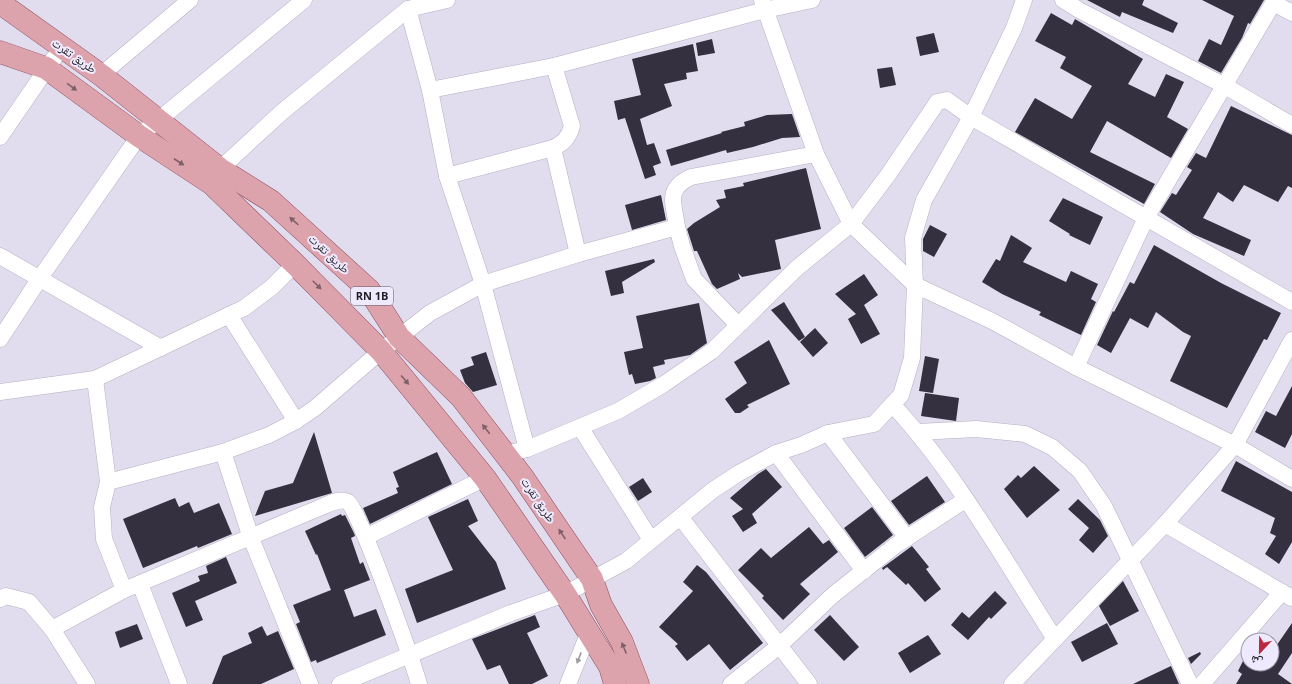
<svg xmlns="http://www.w3.org/2000/svg" width="1292" height="684" viewBox="0 0 1292 684" font-family="'Open Sans','Noto Naskh Arabic',sans-serif">
<rect width="100%" height="100%" fill="#e2dcef"/>
<g fill="#34303f">
<path d="M1087 0H1144L1142 5 1178 23 1173 33 1122 12 1120 17Z"/>
<path d="M1202 0H1264L1250 24 1248 23 1242 38 1221 73 1198 61 1209 39 1221 45 1234 16Z"/>
<path d="M1051 13 1072 25 1075 19 1143 59 1128 84 1155 97 1166 74 1184 82 1167 117 1188 129 1171 158 1107 121 1090 152 1155 184 1144 204 1015 132 1035 98 1072 119 1092 86 1060 68 1066 57 1035 41Z"/>
<path d="M934 33 939 52 920 56 916 37Z"/>
<path d="M712 39 715 53 698 56 696 43Z"/>
<path d="M693 44 698 71 686 73 687 79 664 84 672 106 640 119 647 145 654 143 661 163 653 166 656 175 645 179 625 118 618 120 614 101 641 95 632 59Z"/>
<path d="M892 67 896 85 880 88 877 69Z"/>
<path d="M1231 106 1292 135V188L1288 186 1278 202 1244 185 1233 202 1218 192 1203 218 1251 240 1244 256 1193 234 1160 212 1172 193 1176 195 1192 170 1187 167 1196 153 1206 158Z"/>
<path d="M792 114 800 137 782 138 753 147 727 153 726 150 671 166 666 150 722 133 721 132 745 126 744 122 767 115Z"/>
<path d="M806 168 821 229 775 240 781 269 742 277 738 273 740 279 717 289 712 284 697 251H694L687 229 694 223 720 207 716 200 726 198 724 190 744 186 743 183Z"/>
<path d="M661 195 666 220 632 230 625 205Z"/>
<path d="M1063 198 1103 217 1090 245 1069 235 1070 234 1049 221Z"/>
<path d="M930 225 947 234 934 257 923 251V239Z"/>
<path d="M1011 235 1032 248 1023 262 1066 282 1071 271 1098 284 1091 299 1096 302 1081 335 1039 315 1041 312 1002 294 982 282 996 259 1000 261Z"/>
<path d="M1154 245 1221 283 1281 313 1267 340 1264 339 1227 408 1170 381 1191 336 1183 332 1156 312 1148 328 1130 318 1111 353 1097 345 1113 311 1114 312 1130 282 1134 284Z"/>
<path d="M654 259 655 262 622 282 624 293 611 296 605 271Z"/>
<path d="M864 274 878 295 864 305 880 334 861 344 848 319 856 314 835 294Z"/>
<path d="M784 302 805 337 799 341 771 310Z"/>
<path d="M699 303 707 343 690 355 664 360 665 364 653 367 656 378 650 381 635 384 632 374 629 375 624 352 643 348 636 316Z"/>
<path d="M815 328 828 343 813 357 800 342Z"/>
<path d="M769 340 790 384 747 405 749 407 740 413H735L725 399 747 383 734 362Z"/>
<path d="M486 352 497 385 473 392 465 383 460 370 474 365 471 357Z"/>
<path d="M925 356 939 359 933 393 919 391Z"/>
<path d="M1292 386V434L1285 448 1255 432 1266 411 1276 416Z"/>
<path d="M925 393 959 398 956 421 921 416Z"/>
<path d="M314 432 332 493 255 516 265 491 293 483Z"/>
<path d="M437 452 452 484 370 524 363 508 398 493 396 488 399 487 393 472Z"/>
<path d="M1236 461 1292 492V542L1279 564 1265 554 1276 536 1270 533 1275 518 1221 491Z"/>
<path d="M1034 466 1060 490 1027 518 1004 489 1018 475 1021 478Z"/>
<path d="M766 469 782 487 752 514 757 523 743 532 732 516 743 509 730 498 758 474Z"/>
<path d="M927 476 945 502 909 525 891 501Z"/>
<path d="M643 478 652 492 638 501 629 487Z"/>
<path d="M175 498 179 507 189 502 194 513 219 503 232 534 198 548 197 546 143 568 123 519Z"/>
<path d="M468 499 478 521 468 526 496 562 506 589 417 623 405 589 453 570 428 517Z"/>
<path d="M1078 499 1100 520 1108 536 1093 553 1079 540 1089 528 1068 509Z"/>
<path d="M872 507 893 535 865 557 844 528Z"/>
<path d="M341 514 342 516 345 515 354 533 355 536 351 538 360 564 363 562 370 580 344 590 354 617 376 609 386 635 317 663 316 660 311 662 296 624 300 622 293 605 331 590 317 554 316 555 305 531Z"/>
<path d="M809 527 823 544 829 540 838 552 800 584 810 594 783 620 762 598 764 596 738 570 761 548 771 558Z"/>
<path d="M912 546 929 567 926 569 941 589 925 602 908 583 906 585 887 567 883 570 882 568Z"/>
<path d="M226 557 237 583 195 601 203 620 186 627 172 593 200 581 198 576 208 573 206 566Z"/>
<path d="M697 565 706 572 763 643 730 670 709 644 687 661 675 646 678 644 659 627 693 591 683 582Z"/>
<path d="M1123 581 1139 611 1110 626 1099 606Z"/>
<path d="M995 591 1007 603 991 619 989 617 968 640 951 625 962 612 969 618Z"/>
<path d="M535 615 540 627 527 633 548 676 532 684H509L500 665 487 670 472 639Z"/>
<path d="M830 615 859 647 844 661 814 630Z"/>
<path d="M1107 623 1118 644 1082 662 1071 642Z"/>
<path d="M1292 623V653L1278 674 1292 684H1236L1242 674 1238 671 1247 653 1248 664H1272V652Z"/>
<path d="M137 624 143 639 120 648 115 632Z"/>
<path d="M262 626 267 636 278 631 294 669 261 684H212L223 656 252 643 248 633Z"/>
<path d="M928 635 941 654 910 673 898 653Z"/>
<path d="M1200 652 1201 654 1191 664 1188 658Z"/>
<path d="M1171 666 1179 684H1133Z"/>
</g>
<g fill="none" stroke-linecap="round" stroke-linejoin="round">
<g stroke="#b6b0c3" stroke-width="17">
<g id="minor">
<path d="M762 0 816 154 851 224 888 175 934 107 937 102 947 100 971 117 1292 302"/>
<path d="M1063 0 1079 10 1225 86 1292 125"/>
<path d="M1274 3 1292 13"/>
<path d="M554 66 572 126C569 137 564 143 553 148L578 254"/>
<path d="M101 75 190 0"/>
<path d="M430 90 554 66 765 10 812 0"/>
<path d="M0 137 61 48"/>
<path d="M220 169 282 112 408 9"/>
<path d="M447 176 553 148"/>
<path d="M677 227C674 203 665 189 691 177L816 154"/>
<path d="M0 256 161 348"/>
<path d="M229 315 296 421"/>
<path d="M0 339 40 278 139 136 304 0"/>
<path d="M1076 367 1146 218 1275 0"/>
<path d="M95 379 108 482"/>
<path d="M0 392 95 379 244 308 272 287 295 264"/>
<path d="M892 404C955 472 1005 561 1055 639"/>
<path d="M580 427 651 540"/>
<path d="M918 432 976 429 1025 434 1052 447 1080 471 1104 506 1190 684"/>
<path d="M828 433 907 538"/>
<path d="M527 449 483 284 578 254 677 227 682 246 694 279 738 325"/>
<path d="M223 452 251 538 310 684"/>
<path d="M776 453 864 571"/>
<path d="M506 454 527 449 618 411 664 384 712 351 797 268 851 224 915 285 913 238 924 200 971 117 1014 28 1024 0"/>
<path d="M681 518 809 684"/>
<path d="M1165 524 1292 598"/>
<path d="M366 537 485 478"/>
<path d="M140 584 179 684"/>
<path d="M124 590 319 508C327 505 340 497 348 502 358 507 413 663 419 684"/>
<path d="M0 599 6 596 29 602 52 629"/>
<path d="M87 684 52 629 124 590 104 539 102 507 108 482 223 452 269 435 296 421 315 408 381 351 430 313 483 284 447 176 430 90 408 9 447 0"/>
<path d="M340 684 511 613 565 594 626 561 713 490 739 473 776 453 801 445 828 433 874 424 901 395 912 358 915 285 992 321 1076 367 1235 445 1292 479"/>
<path d="M568 684 589 632"/>
<path d="M731 684 779 646 833 595 896 545 965 500"/>
<path d="M1012 684 1165 524 1235 445 1292 340"/>
<path d="M1202 684 1282 592"/>
</g>
</g>
<g stroke="#8b4c5a" stroke-width="23">
<g id="primary">
<path d="M0 3 101 75 220 169 271 201 369 290 399 337 461 397 522 476 592 579 601 605 622 642 638 684"/>
<path d="M0 52 46 68 139 136 212 184 295 264 381 351 485 478 565 594 610 667 615 684"/>
</g>
</g>
<use href="#minor" stroke="#fff" stroke-width="16"/>
<use href="#primary" stroke="#dca3ad" stroke-width="22"/>
</g>
<defs><path id="oneway-solid" d="M-6-.8H1V-3.2L6.5 0L1 3.2V.8H-6Z"/></defs>
<g fill="#7e6069">
<use href="#oneway-solid" transform="translate(72 87) rotate(36)"/>
<use href="#oneway-solid" transform="translate(179 162) rotate(33)"/>
<use href="#oneway-solid" transform="translate(294 221) rotate(-138)"/>
<use href="#oneway-solid" transform="translate(317 285) rotate(45)"/>
<use href="#oneway-solid" transform="translate(405 380) rotate(50)"/>
<use href="#oneway-solid" transform="translate(486 429) rotate(-128)"/>
<use href="#oneway-solid" transform="translate(562 534) rotate(-124)"/>
<use href="#oneway-solid" transform="translate(624 648) rotate(-112)"/>
</g>
<use fill="#9b9a9d" href="#oneway-solid" transform="translate(579 658) rotate(111)"/>
<g text-anchor="middle" stroke-width="4" stroke-linejoin="round" paint-order="stroke">
<rect fill="#efe9fd" stroke="#5f5b66" stroke-width="1" x="351" y="287" width="42" height="18" rx="3"/>
<g font-size="11" font-weight="bold" fill="#211e25">
<text x="372" y="300">RN 1B</text>
</g>
<g font-size="12" fill="#211e25" stroke="#efe9fd">
<text transform="translate(74 56) rotate(35)" y="4">طريق تقرت</text>
<text transform="translate(329 254) rotate(43)" y="4">طريق تقرت</text>
<text transform="translate(538 500) rotate(56)" y="4">طريق تقرت</text>
</g>
</g>
<g transform="translate(1260 652) rotate(202)"><circle r="19" fill="#efe9fd" stroke="#9d98a7"/>
<path d="M0-3L7 15L0 10L-7 15Z" fill="#ba2840"/>
<text y="-6" font-size="11" font-weight="bold" text-anchor="middle" fill="#211e25">ش</text>
</g>
</svg>
